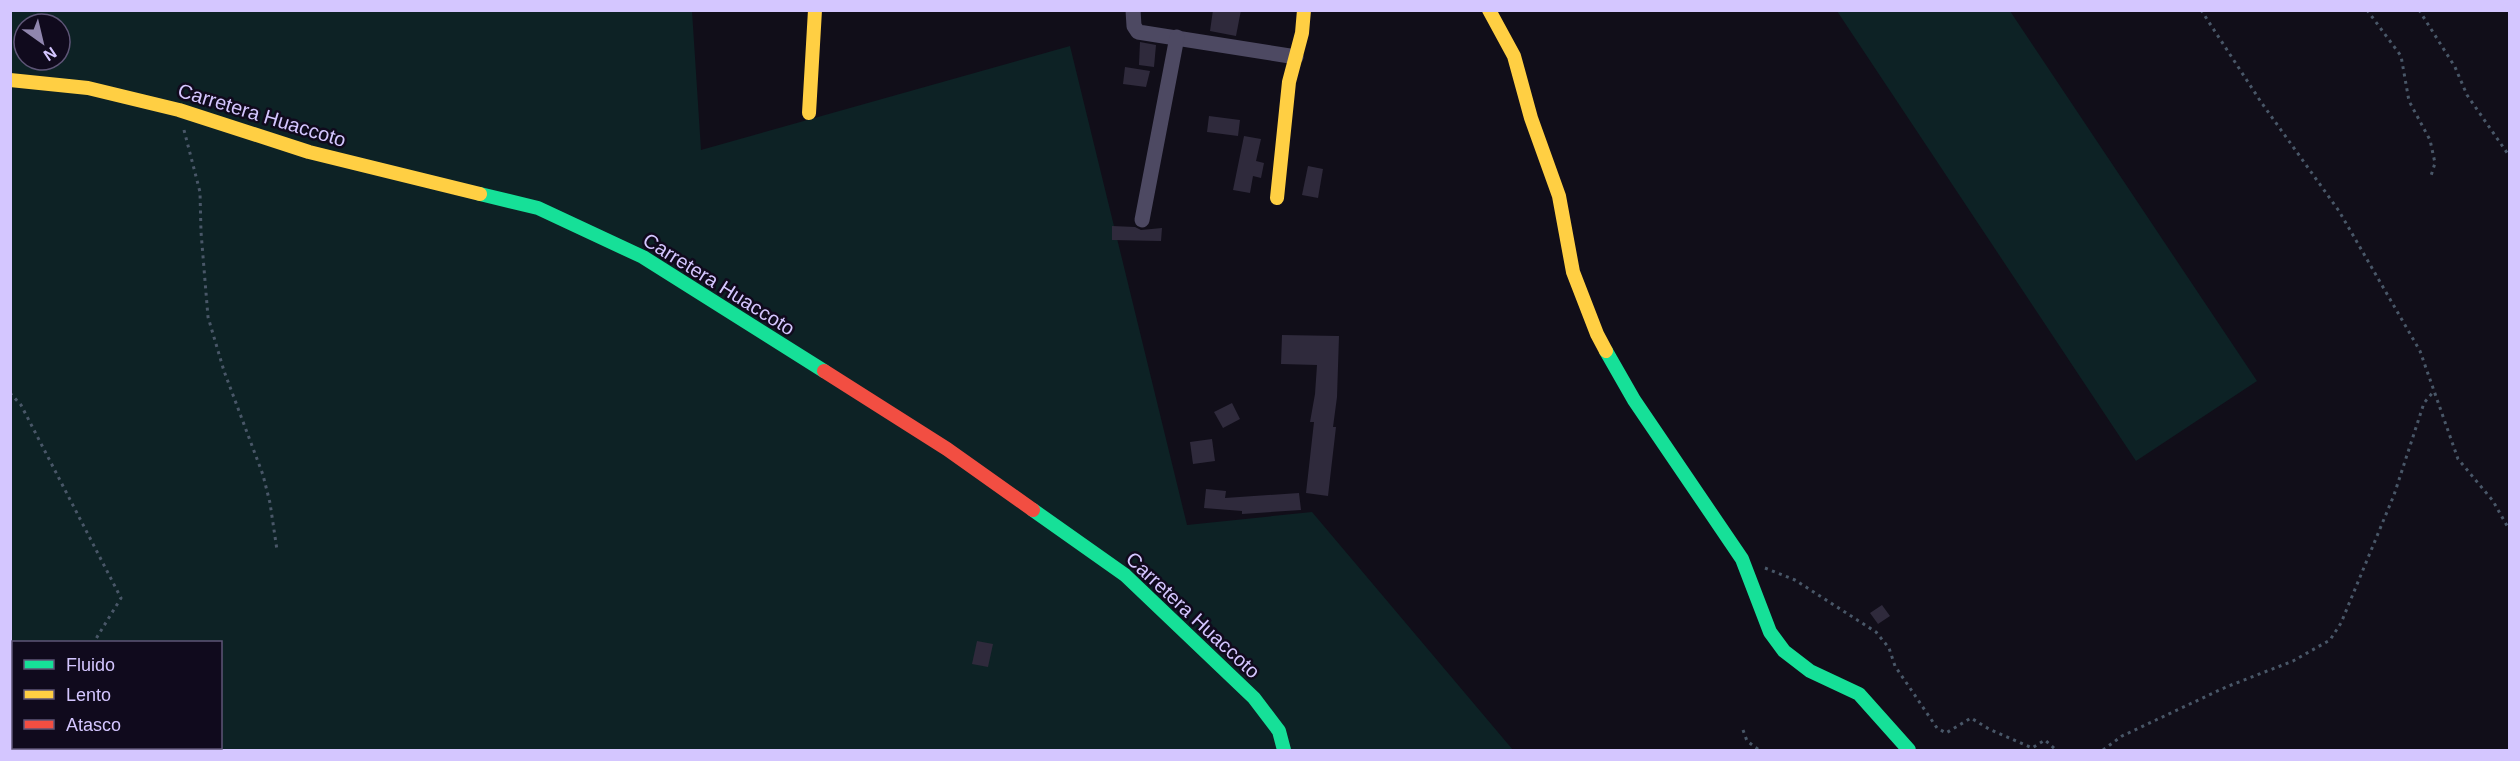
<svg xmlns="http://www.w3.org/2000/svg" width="2520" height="761" viewBox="0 0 2520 761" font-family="Arial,sans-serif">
<rect width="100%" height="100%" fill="#110e19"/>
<g fill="#0d2225" fill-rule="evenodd">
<path d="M10 11H692L701 150 1070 46 1187 525 1312 512 1513 750H11ZM24 24H60V60H24ZM14 642H220V748H14Z"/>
<path d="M1837 11H2010L2257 381 2136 461Z"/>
</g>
<g fill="#2f2a3c">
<path d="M1213 10H1241L1236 36 1210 31Z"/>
<path d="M1140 42 1156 45 1154 67 1139 65Z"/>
<path d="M1125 67 1150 71 1146 87 1123 84Z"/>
<path d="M1209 116 1240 120 1238 136 1207 132Z"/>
<path d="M1244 136 1261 139 1256 161 1264 163 1261 178 1253 176 1250 193 1233 190Z"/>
<path d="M1308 166 1323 169 1318 198 1302 195Z"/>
<path d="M1112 226 1135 227 1141 230 1162 228 1161 241 1112 240Z"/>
<path d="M1282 335 1339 336 1337 397 1333 427H1336L1328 496 1306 493 1314 422H1310L1315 394 1317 365 1281 364Z"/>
<path d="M1232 403 1240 419 1223 428 1214 412Z"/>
<path d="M1212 439 1215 461 1193 464 1190 442Z"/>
<path d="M1206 489 1226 491 1225 498 1299 493 1301 510 1242 514V511L1204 508Z"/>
<path d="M1882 605 1890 616 1878 624 1870 613Z"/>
<path d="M977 641 993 644 988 667 972 664Z"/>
</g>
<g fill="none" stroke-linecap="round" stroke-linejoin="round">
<g stroke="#495768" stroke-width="3" stroke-dasharray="3 4.5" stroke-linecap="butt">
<path d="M2201 10 2261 102 2339 211 2420 351 2458 459 2493 501 2510 531"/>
<path d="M2367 10 2401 56 2409 101 2430 140 2435 163 2430 179"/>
<path d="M2419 10 2455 67 2467 95 2510 157"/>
<path d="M184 130 200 192 201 232 208 317 224 371 263 475 270 503 277 550"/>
<path d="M10 393 21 405 121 598 94 642"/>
<path d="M1765 568 1795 580 1876 632 1889 648 1895 666 1937 728 1946 733 1971 718 1989 729 2032 748 2045 740 2056 750"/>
<path d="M1743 730 1747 741 1759 750"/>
<path d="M72 748V750"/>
<path d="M2103 750 2122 736 2226 687 2293 661 2330 640 2341 623 2394 495 2424 403 2434 391"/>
</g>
<g stroke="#4d4962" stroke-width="15">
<path d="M1133 10 1134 26 1138 32 1296 57"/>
<path d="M1142 220 1177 37"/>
</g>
<g stroke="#16e098" stroke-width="14">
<path d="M480 194 538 208 643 257 824 371"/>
<path d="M1606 351 1634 400 1742 559 1770 632 1784 651 1810 671 1859 694 1909 750"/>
<path d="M1033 510 1125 575 1254 698 1279 731 1284 750"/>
</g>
<g stroke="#ffcf43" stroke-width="14">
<path d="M1489 10 1514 56 1531 118 1559 196 1573 272 1597 334 1606 351"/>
<path d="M10 80 88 88 179 110 309 152 480 194"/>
<path d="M809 113 815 10"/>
<path d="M1277 198 1289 82 1302 33 1304 10"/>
</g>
<path stroke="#f24e42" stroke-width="14" d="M824 371 947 449 1033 510"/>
</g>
<g text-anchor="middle" stroke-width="5" stroke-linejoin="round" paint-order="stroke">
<g font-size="20" fill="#d4c6ff" stroke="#100a1d">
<text transform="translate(262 115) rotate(17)" y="7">Carretera Huaccoto</text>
<text transform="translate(719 284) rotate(32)" y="7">Carretera Huaccoto</text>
<text transform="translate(1193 615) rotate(43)" y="7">Carretera Huaccoto</text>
</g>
</g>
<rect width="2520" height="761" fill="none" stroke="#d4c6ff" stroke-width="24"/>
<rect x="12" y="641" width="210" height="108" fill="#100a1d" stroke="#5e5577" stroke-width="1.5"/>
<rect x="24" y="660" width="30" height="9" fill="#16e098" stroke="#5e5577" stroke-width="1.5"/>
<text x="66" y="671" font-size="18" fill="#d4c6ff">Fluido</text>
<rect x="24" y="690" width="30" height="9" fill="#ffcf43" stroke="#5e5577" stroke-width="1.5"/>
<text x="66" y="701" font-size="18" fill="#d4c6ff">Lento</text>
<rect x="24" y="720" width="30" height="9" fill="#f24e42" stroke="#5e5577" stroke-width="1.5"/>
<text x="66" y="731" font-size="18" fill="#d4c6ff">Atasco</text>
<g transform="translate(42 42) rotate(146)"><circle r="28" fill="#100a1d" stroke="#5e5577" stroke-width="1.5"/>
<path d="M0-4.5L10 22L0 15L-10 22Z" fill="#9086ae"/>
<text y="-9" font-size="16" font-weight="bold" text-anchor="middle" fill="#d4c6ff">N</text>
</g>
</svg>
